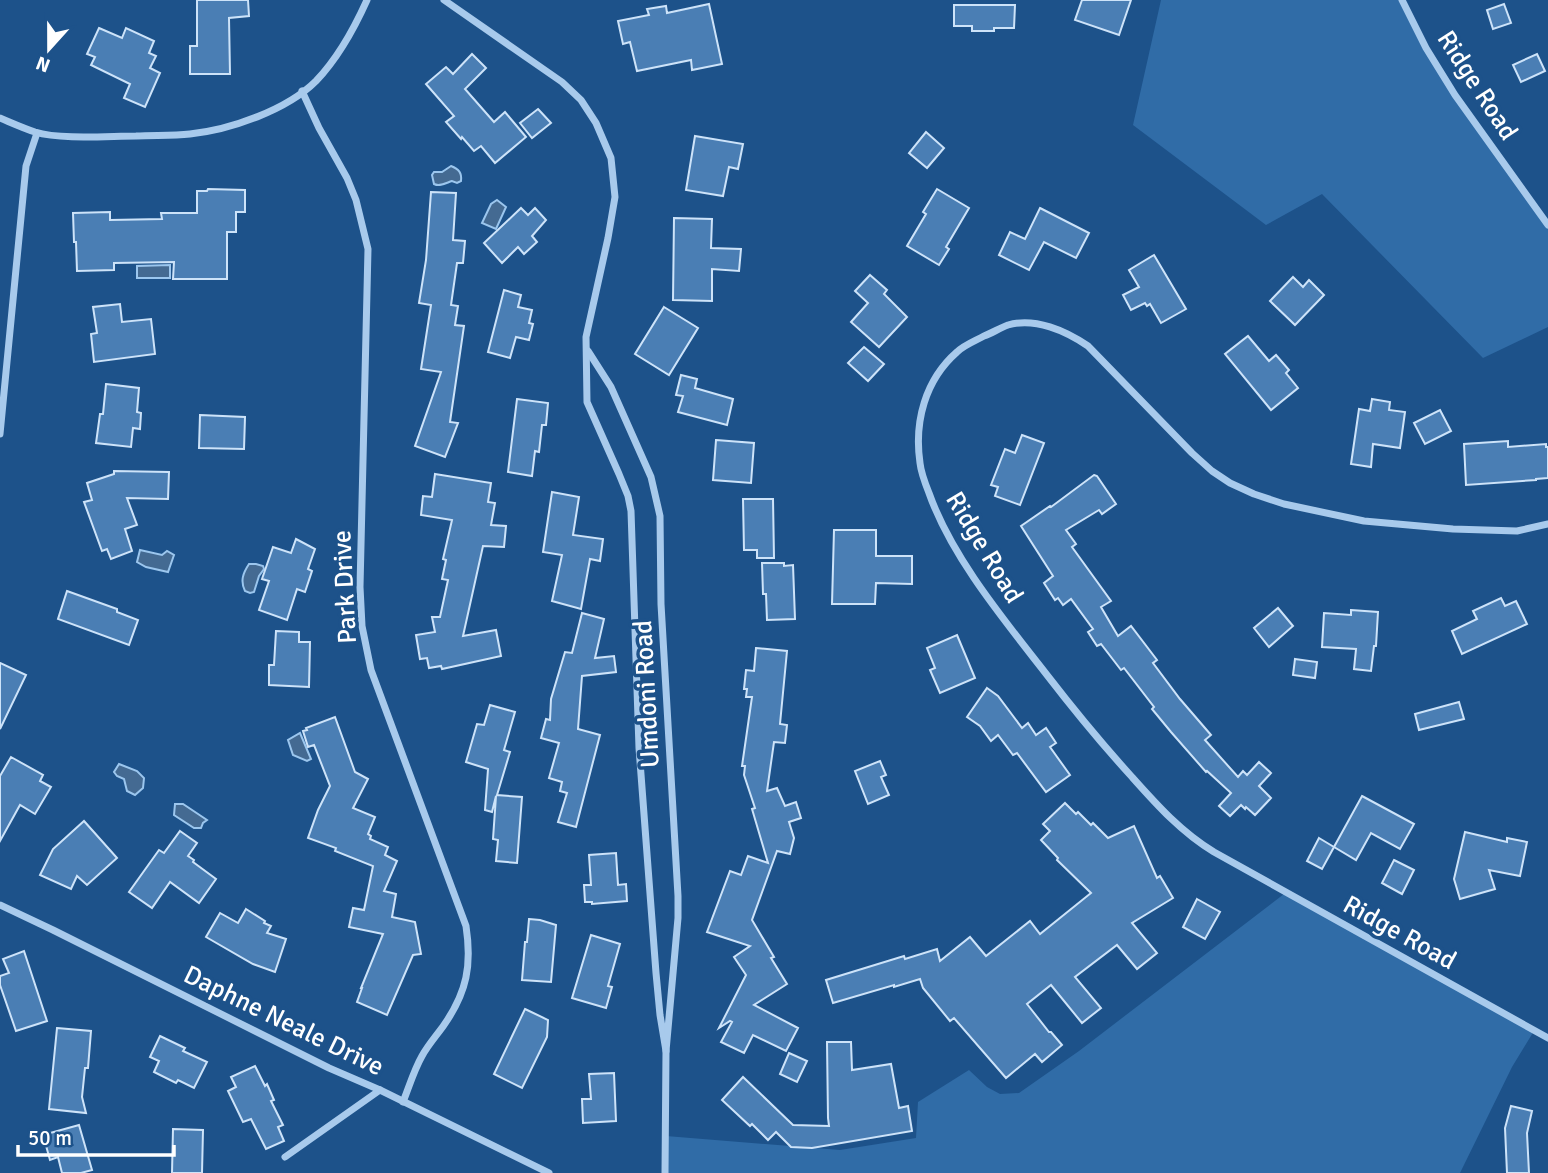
<svg xmlns="http://www.w3.org/2000/svg" width="1548" height="1173" viewBox="0 0 1548 1173" font-family="Signika,sans-serif">
<rect width="100%" height="100%" fill="#1d528a"/>
<g fill="#306ca7">
<path d="M1161 0H1399L1425 50 1548 226V327L1483 358 1322 194 1266 225 1133 125Z"/>
<path d="M1284 894 1534 1031 1512 1067 1460 1173H666V1136L840 1150 916 1138 918 1102 969 1070 987 1087 1000 1094 1019 1093 1079 1051Z"/>
</g>
<g fill="#446a92" stroke="#9bc6ee" stroke-width="2">
<path d="M451 166C459 169 462 173 461 181L457 183 452 181C446 183 440 187 434 184L432 175 434 172H442Z"/>
<path d="M497 200 506 207 496 229 482 223 491 204Z"/>
<path d="M170 265V278H137V266Z"/>
<path d="M140 550 162 555 167 551 174 555 168 572 146 567 137 562Z"/>
<path d="M249 564H256L263 566 264 569 259 576 254 592 250 593 245 591C240 581 243 573 249 564Z"/>
<path d="M300 733 311 759 307 761 293 755 288 740Z"/>
<path d="M119 764 137 771 144 778 143 788 135 795 127 791 124 779 117 776 114 772Z"/>
<path d="M175 804H183L207 820 203 823 201 828H194L174 815Z"/>
</g>
<g fill="#4a7eb4" stroke="#cde3f9" stroke-width="2">
<path d="M197 0H248L249 16 229 18 230 74H190V46H197Z"/>
<path d="M1082 0H1131L1119 35 1075 20Z"/>
<path d="M709 4 722 64 692 70 691 60 637 71 630 42 623 44 618 21 649 15 647 9 666 6 667 13Z"/>
<path d="M1504 4 1511 23 1493 29 1487 10Z"/>
<path d="M954 5H1015L1014 28H994V31H972V26H954Z"/>
<path d="M99 28 122 38 126 28 154 41 149 53 156 56 150 68 160 73 145 107 124 98 130 84 91 65 95 57 87 54Z"/>
<path d="M472 54 486 68 465 89 494 122 505 112 526 137 495 163 481 146 474 151 462 137 461 139 446 122 454 116 426 84 446 67 453 74Z"/>
<path d="M1537 54 1545 71 1521 82 1513 65Z"/>
<path d="M538 109 551 123 532 138 520 123Z"/>
<path d="M926 132 944 148 927 168 909 153Z"/>
<path d="M695 136 743 144 738 169 729 167 723 196 686 190Z"/>
<path d="M208 189 245 190V212H236V232H227V279H173L174 262 114 263V270L77 271 76 242H74L73 213 110 212V220L162 219 161 213H197V191H207Z"/>
<path d="M937 189 969 208 946 247 949 249 939 265 907 246 926 214 923 212Z"/>
<path d="M431 192 456 193 453 240 465 241 463 263H457L451 305 458 306 455 325 464 326 450 422 458 423 445 457 415 446 441 372 421 369 431 305 419 303 426 260Z"/>
<path d="M521 208 528 215 535 208 546 220 532 236 537 242 524 254 518 247 502 263 484 243Z"/>
<path d="M1040 208 1089 233 1076 258 1044 242 1029 270 999 255 1010 232 1025 239Z"/>
<path d="M674 218 712 219 711 248 741 249 739 271 712 269V301L673 300Z"/>
<path d="M1154 255 1186 309 1161 323 1150 304 1147 306 1145 303 1131 310 1123 295 1139 287 1129 270Z"/>
<path d="M870 275 887 290 884 294 907 317 879 347 851 322 868 303 855 291Z"/>
<path d="M1293 277 1303 287 1309 280 1324 295 1295 325 1270 301Z"/>
<path d="M504 290 521 295 518 307 532 310 529 323 533 324 529 340 516 337 510 358 488 352Z"/>
<path d="M120 304 122 322 151 319 155 354 94 362 91 334 97 333 93 307Z"/>
<path d="M664 307 698 328 669 375 635 354Z"/>
<path d="M1248 336 1269 361 1276 355 1289 370 1286 373 1298 388 1271 410 1225 354Z"/>
<path d="M864 347 884 364 868 381 848 363Z"/>
<path d="M681 375 697 379 695 388 733 399 727 425 678 412 683 396 676 395Z"/>
<path d="M106 384 139 388 137 412 141 413 140 429 133 428 131 447 96 443 100 414H103Z"/>
<path d="M517 399 548 403 546 425H542L539 452 535 451 532 476 508 472Z"/>
<path d="M1372 399 1390 402 1389 410 1405 412 1400 448 1373 444 1371 467 1351 464 1359 409 1370 411Z"/>
<path d="M1440 410 1451 431 1425 444 1414 423Z"/>
<path d="M200 415 245 417 244 449 199 448Z"/>
<path d="M1022 435 1044 443 1020 505 995 496 998 487 991 485 1005 449 1015 453Z"/>
<path d="M716 440 754 443 751 483 713 480Z"/>
<path d="M1508 441V447L1546 444V447H1548V478L1536 479V480L1466 485 1464 444Z"/>
<path d="M114 471 169 472 168 499 127 498 137 525 125 529 132 551 111 559 107 549 102 551 84 502 92 500 87 483 114 474Z"/>
<path d="M435 474 491 483 488 502 495 503 491 525 506 526 504 547 483 546 463 636 496 630 501 656 442 669 441 666 429 668 427 658 420 659 416 635 435 632 432 617H440L448 580 442 579 446 560 443 559 452 520 421 515 423 496 432 497Z"/>
<path d="M1094 475 1097 476 1116 504 1102 514 1099 510 1066 530 1076 544 1072 547 1111 601 1101 607 1118 636 1131 626 1157 660 1153 663 1180 699 1211 735 1205 740 1238 777 1243 771 1247 775 1259 762 1271 773 1259 786 1271 798 1255 815 1246 807 1245 809 1241 805 1230 816 1219 806 1231 793 1207 771 1206 772 1171 732 1152 709 1154 707 1124 668 1121 670 1101 644 1097 646 1088 632 1093 629 1071 599 1063 605 1058 598 1055 600 1044 583 1053 576 1021 526 1050 506 1051 507Z"/>
<path d="M552 492 579 497 573 535 603 539 600 561 590 559 581 609 552 601 562 555 543 552Z"/>
<path d="M743 499H773L774 558H757V550H744Z"/>
<path d="M834 530H876V556H912V584L876 583 875 604H832Z"/>
<path d="M296 539 315 549 308 569 312 571 305 592 297 589 287 620 259 610 269 581 262 579 273 547 291 553Z"/>
<path d="M762 563H784V566L793 565 795 619 767 620 766 594H763Z"/>
<path d="M67 591 117 609V612L138 620 129 645 58 619Z"/>
<path d="M1501 598 1505 606 1516 601 1527 624 1462 654 1452 631 1477 619 1473 611Z"/>
<path d="M1278 608 1293 626 1269 647 1254 628Z"/>
<path d="M1351 610 1378 612 1376 646H1374L1371 671 1354 669 1356 649 1322 647 1324 613 1351 615Z"/>
<path d="M582 613 604 619 595 658 614 656 616 672 582 676 578 729 600 735 576 827 558 822 567 793 560 791 562 782 549 778 559 743 541 738 546 719 550 720 551 699 565 652 572 653Z"/>
<path d="M276 631 299 632V642H310L309 687 269 685V665H274Z"/>
<path d="M957 635 975 678 940 693 930 670 935 668 927 648Z"/>
<path d="M756 648 787 651 780 724 787 725 785 743 774 742 767 791 777 788 785 806 796 802 801 818 789 822 794 838 790 854 777 851 752 920 774 957 771 958 787 984 754 1005 798 1028 786 1051 753 1035 744 1053 721 1042 732 1022 730 1021 719 1028 746 975 734 957 750 946 707 932 730 871 741 875 748 856 768 863 752 809 755 808 744 775 745 766H742L752 697H746L747 689H744L746 670 754 671Z"/>
<path d="M1295 659 1317 662 1315 678 1293 675Z"/>
<path d="M0 663 26 675 0 729Z"/>
<path d="M987 688 998 696 1022 728 1028 723 1036 735 1046 728 1056 743 1050 747 1070 775 1046 792 1017 753 1013 755 998 735 991 741 980 726 967 717Z"/>
<path d="M1459 702 1464 719 1419 730 1415 714Z"/>
<path d="M490 705 515 712 504 750 510 752 497 795 522 797 517 863 496 861 498 840 493 839 496 796 492 812 485 810 488 769 466 762 477 724 484 725Z"/>
<path d="M335 717 355 772 368 779 353 808 375 817 368 834 371 836 370 839 388 847 385 855 397 861 384 891 396 894 392 917 415 922 421 954 413 955 387 1015 357 1002 362 988H361L383 934 349 927 353 908 364 910 373 866 335 851 336 848 308 838 318 810 330 786 314 745 308 747 303 731 307 730 306 728Z"/>
<path d="M11 757 43 775 40 781 51 787 35 814 20 805 0 841V776Z"/>
<path d="M880 761 886 775 881 777 889 795 868 804 855 771Z"/>
<path d="M1362 796 1414 824 1400 849 1371 833 1356 860 1334 847Z"/>
<path d="M1065 803 1076 814 1078 812 1091 825 1093 823 1108 838 1134 826 1157 878 1160 876 1173 898 1132 923 1157 953 1137 969 1117 945 1075 977 1101 1008 1082 1023 1051 985 1027 1004 1049 1032H1051L1062 1045 1042 1062 1035 1054 1006 1078 954 1018 950 1021 923 988 920 979 894 987V985L833 1003 826 980 904 956 905 959 937 949 940 961 970 937 986 956 1030 921 1040 934 1091 893 1057 860 1058 858 1041 840 1050 831 1043 824Z"/>
<path d="M84 821 117 858 87 885 77 876 71 889 40 875 53 849Z"/>
<path d="M180 831 197 843 188 856 194 860 193 862 216 879 199 903 170 882 152 908 129 892 159 850 164 853Z"/>
<path d="M1465 832 1507 842V838L1527 842 1520 876 1489 870 1495 889 1460 899 1454 879Z"/>
<path d="M1319 838 1334 847 1322 869 1307 861Z"/>
<path d="M616 853 618 885 626 884 627 901 592 904V902H585L584 885H591L589 855Z"/>
<path d="M1394 860 1414 870 1402 894 1382 883Z"/>
<path d="M1197 899 1220 912 1205 939 1183 927Z"/>
<path d="M246 909 265 921 264 923 271 926 267 933 286 939 275 972 253 964 206 937 220 913 238 923Z"/>
<path d="M529 919 540 920 556 925 551 982 522 980 525 942H527Z"/>
<path d="M591 935 620 944 608 986 612 987 606 1008 572 998Z"/>
<path d="M24 951 47 1021 16 1031 0 985V976L9 973 3 959Z"/>
<path d="M525 1009 548 1020 547 1037 522 1088 494 1074Z"/>
<path d="M57 1028 91 1031 88 1068H85L82 1097 86 1113 49 1109Z"/>
<path d="M160 1036 185 1048 183 1051 207 1062 194 1088 178 1080 176 1083 154 1072 159 1061 150 1057Z"/>
<path d="M827 1042H851L852 1070 891 1064 899 1108 908 1106 912 1131 812 1148 791 1147 776 1132 768 1140 752 1124 750 1126 722 1100 743 1077 793 1125 829 1126 828 1118Z"/>
<path d="M789 1053 807 1061 797 1082 780 1074Z"/>
<path d="M255 1066 265 1086 267 1084 274 1100 271 1101 283 1125 278 1127 284 1141 266 1149 251 1119 243 1122 228 1091 236 1087 231 1077Z"/>
<path d="M614 1073 616 1121 583 1123 582 1099H591L589 1074Z"/>
<path d="M1511 1106 1532 1111 1527 1133 1529 1173H1507L1505 1128Z"/>
<path d="M79 1125 92 1170 81 1173H62L58 1157 50 1160 43 1135Z"/>
<path d="M173 1129 203 1130 202 1173H172Z"/>
</g>
<g fill="none" stroke-linecap="round" stroke-linejoin="round">
<g stroke="#a8caec" stroke-width="7">
<path d="M444 0 562 82 581 100 596 123 611 158 615 197 608 238 586 337 587 402 619 474 628 496 631 511 639 748 656 973 660 1015 666 1051"/>
<path d="M1402 0 1426 48 1455 95 1548 225"/>
<path d="M302 91 319 128 347 178 356 200 368 249 360 587 362 626 371 670 466 926C472 965 467 992 444 1025 437 1035 428 1045 422 1056 414 1070 409 1087 403 1102"/>
<path d="M0 118C12 123 23 128 35 132 61 140 108 136 136 136 154 135 172 136 190 134 230 130 287 110 316 81 338 58 354 29 367 0"/>
<path d="M588 351 611 387 651 477 660 516 661 604 678 896V918L666 1051 665 1173"/>
<path d="M0 434 26 166 37 133"/>
<path d="M1548 524 1517 531 1453 529 1364 521 1284 504 1254 494 1230 483 1212 471 1192 453 1088 346C1066 331 1035 317 1008 325 1000 328 992 333 984 336 975 341 964 345 957 352 925 380 914 422 920 463 921 473 925 483 929 493 952 558 1005 621 1047 675 1074 710 1102 744 1132 777 1157 805 1181 832 1214 852L1548 1038"/>
<path d="M0 905 53 930 329 1068 380 1090 549 1173"/>
<path d="M285 1157 380 1090"/>
</g>
</g>
<g text-anchor="middle" stroke-width="7" stroke-linejoin="round" paint-order="stroke">
<g font-size="26" fill="#fff" stroke="#1d528a">
<text transform="translate(1478 85) rotate(57)" y="9">Ridge Road</text>
<text transform="translate(985 547) rotate(59)" y="9">Ridge Road</text>
<text transform="translate(344 587) rotate(-93)" y="9">Park Drive</text>
<text transform="translate(646 694) rotate(-93)" y="9">Umdoni Road</text>
<text transform="translate(1400 932) rotate(29)" y="9">Ridge Road</text>
<text transform="translate(284 1020) rotate(26)" y="9">Daphne Neale Drive</text>
</g>
</g>
<g transform="translate(49 49) rotate(201)" stroke="#1d528a" stroke-width="5" paint-order="stroke">
<path d="M0-5L12 26L0 18L-12 26Z" fill="#ffffff"/>
<text y="-10" font-size="19" font-weight="bold" text-anchor="middle" fill="#ffffff">N</text>
</g>
<path d="M18 1145v10h156v-10" fill="none" stroke="#ffffff" stroke-width="3.5"/>
<text x="28" y="1145" font-size="21" fill="#ffffff" stroke="#1d528a" stroke-width="5" paint-order="stroke">50 m</text>
</svg>
